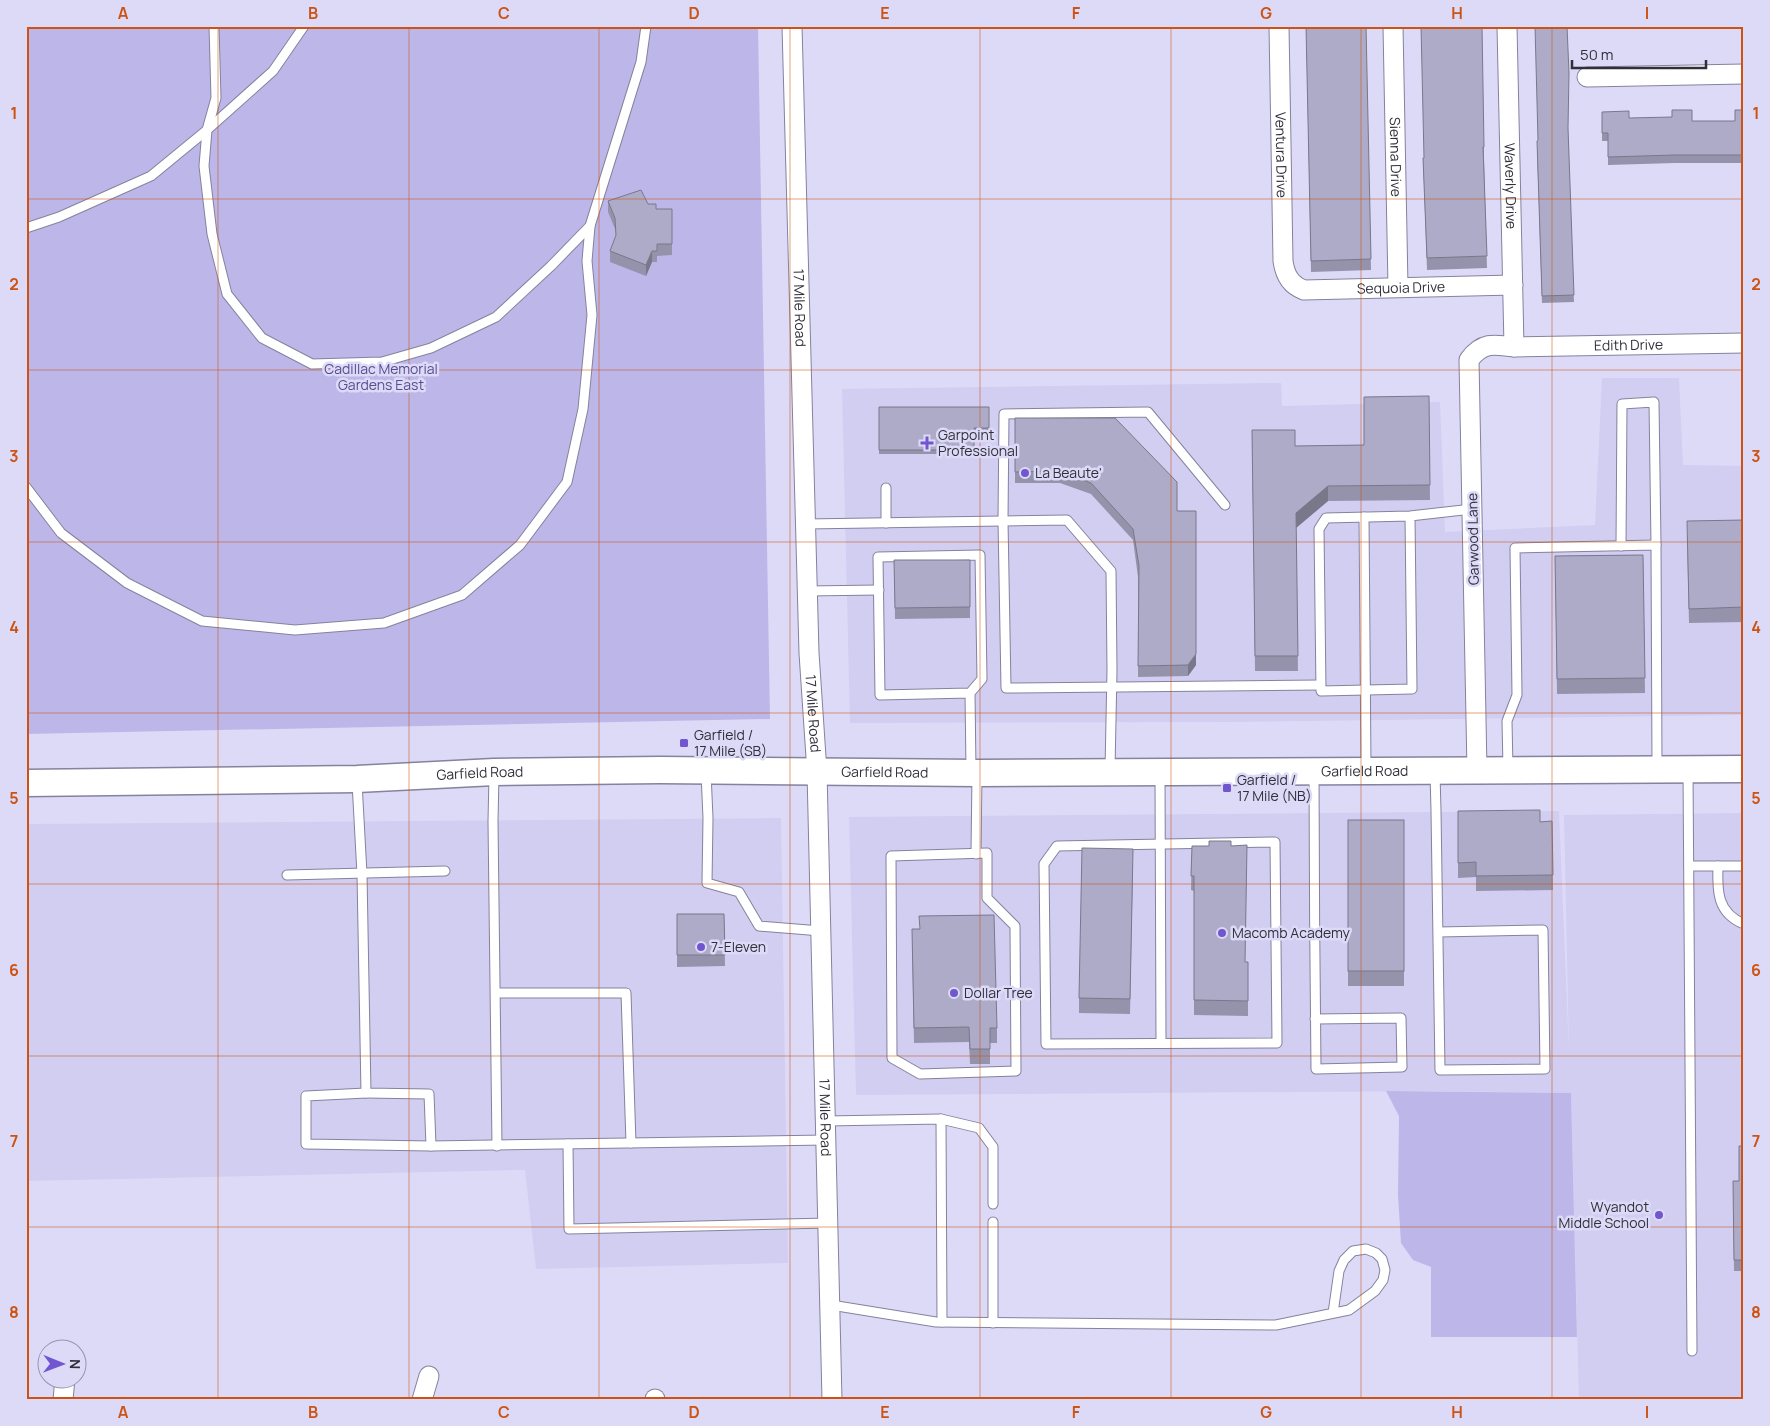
<svg xmlns="http://www.w3.org/2000/svg" width="1770" height="1426" viewBox="0 0 1770 1426" font-family="Manrope,sans-serif">
<rect width="100%" height="100%" fill="#dddaf8"/>
<g fill="#d1cef2">
<path d="M1602 378H1679L1683 465 1744 466V715L1230 722 850 723 842 389 1281 383 1282 406 1440 402 1445 532 1595 525Z"/>
<path d="M1559 811 1569 1052 1564 815 1744 813V1400H1579L1571 1093 1433 1091 856 1095 849 817Z"/>
<path d="M781 818 788 1263 536 1269 525 1170 26 1181V824Z"/>
</g>
<g fill="#bcb7e8">
<path d="M26 26H758L770 719 26 734Z"/>
<path d="M1386 1091 1571 1093 1577 1337H1431V1267L1413 1260 1401 1243 1398 1195 1399 1116Z"/>
</g>
<g fill="none" stroke-linecap="round" stroke-linejoin="round">
<g stroke="#84829d" stroke-width="11">
<g id="lane">
<path d="M304 26 273 71 207 130 204 166 212 234 227 294 262 338 312 364 382 362 431 348 496 317 551 266 590 226 641 62 646 26"/>
<path d="M26 228 59 217 151 176 207 130 216 98 214 26"/>
<path d="M26 487 61 533 127 583 202 621 295 630 384 623 462 595 520 545 567 482 583 409 592 315 587 261 590 226"/>
<path d="M1225 505 1148 412 1004 414 1003 521 1006 688 1320 685"/>
<path d="M1410 516 1412 689 1321 691 1319 529 1326 518 1410 516 1472 509"/>
<path d="M1364 517 1366 768"/>
<path d="M886 523V488"/>
<path d="M805 524 1067 520 1111 571 1112 670 1110 770"/>
<path d="M1621 546 1622 404 1654 402 1656 545"/>
<path d="M807 591 879 590"/>
<path d="M970 693 982 679 980 555 878 557 880 695 970 693 971 770"/>
<path d="M1508 768 1507 721 1517 695 1515 548 1656 545 1657 766"/>
<path d="M1688 771 1692 1351"/>
<path d="M706 773 708 818 707 883 739 892 759 926 821 931"/>
<path d="M1314 773C1314 872 1315 970 1316 1069L1402 1067 1401 1018 1315 1019"/>
<path d="M1435 773 1436 811 1440 1070 1545 1069 1543 930 1438 932"/>
<path d="M494 775 493 821 497 1146"/>
<path d="M1160 775 1161 1043"/>
<path d="M357 782 362 874 366 1093 429 1094 431 1146 826 1140"/>
<path d="M1275 842 1277 1043 1046 1044 1044 864 1057 846Z"/>
<path d="M987 853V898L1015 926 1016 1071 920 1074 892 1058 891 856Z"/>
<path d="M976 854 977 774"/>
<path d="M1689 866H1744"/>
<path d="M1718 866C1717 891 1717 913 1744 924"/>
<path d="M287 875 445 871"/>
<path d="M496 993H626L631 1143"/>
<path d="M366 1093 306 1096V1144L431 1146"/>
<path d="M941 1119 942 1322"/>
<path d="M826 1121 941 1119 979 1128 993 1147V1204"/>
<path d="M568 1144 569 1229 829 1223"/>
<path d="M993 1222V1323"/>
<path d="M831 1305 936 1322 1276 1325 1349 1310 1375 1291 1383 1280 1385 1270 1382 1259 1376 1253 1366 1249 1353 1251 1344 1260 1339 1271 1333 1313"/>
</g>
</g>
<g stroke="#84829d" stroke-width="21">
<g id="street">
<path id="s1" d="M792 26 809 653 817 772 832 1400"/>
<path id="s2" d="M1279 26 1283 261C1285 275 1290 285 1304 290L1513 285"/>
<path id="s3" d="M1393 26 1398 287"/>
<path id="s4" d="M1507 26 1514 347"/>
<path d="M1587 77 1744 74"/>
<path id="s5" d="M1477 770 1469 360C1482 342 1494 344 1514 347L1744 343"/>
<path d="M63 1400 65 1378"/>
<path d="M422 1400 429 1376"/>
<path d="M655 1400V1399"/>
</g>
</g>
<g stroke="#84829d" stroke-width="29">
<g id="secondary">
<path id="s6" d="M26 783 357 779 494 772 660 770 977 773 1744 769"/>
</g>
</g>
<use href="#lane" stroke="#fff" stroke-width="9"/>
<use href="#street" stroke="#fff" stroke-width="19"/>
<use href="#secondary" stroke="#fff" stroke-width="26"/>
</g>
<g fill="#9593ab">
<path d="M1306 26H1366L1371 270 1311 272Z"/>
<path d="M1744 110V163H1675L1608 165V141H1602V112L1629 118 1692 121H1735Z"/>
<path d="M1568 129 1574 302 1542 303 1537 148Z"/>
<path d="M1484 147V159L1487 268 1427 270 1423 158Z"/>
<path d="M608 201 648 204 656 209H672V255L657 256V262H652L646 276 610 262V251L616 236 615 229 608 212Z"/>
<path d="M1429 396 1430 500 1328 501 1296 528 1298 671H1255L1252 430 1295 446 1364 445Z"/>
<path d="M879 407H989V431L974 432V454H879Z"/>
<path d="M1015 418 1177 511 1196 665 1188 676 1138 677V577L1133 540 1091 494 1060 483H1015Z"/>
<path d="M1744 520V622L1689 623 1687 536Z"/>
<path d="M1643 555 1645 693 1557 694 1555 556Z"/>
<path d="M894 560H970V618L895 619Z"/>
<path d="M1458 811 1540 822 1552 821 1553 890 1476 891V877L1458 878Z"/>
<rect x="1348" y="820" width="56" height="166"/>
<path d="M1192 846H1231L1245 962H1248V1016L1194 1015V891L1191 890Z"/>
<path d="M1133 864 1130 1014 1079 1013V998Z"/>
<path d="M677 914H724L725 966 677 967Z"/>
<path d="M912 944 997 1028V1043H990V1064H970L969 1042 914 1043Z"/>
<path d="M1744 1146V1271H1734L1733 1181H1739Z"/>
</g>
<g fill="#79788b">
<path d="M652 251V262L646 276V265Z"/>
<path d="M1328 486V501L1296 528V513Z"/>
<path d="M1196 654V665L1188 676V665Z"/>
</g>
<g fill="#adabc7" stroke="#79788b">
<path d="M1306 26H1366L1371 259 1311 261Z"/>
<path d="M1421 26H1482L1484 147H1483L1487 256 1427 258 1423 158H1424Z"/>
<path d="M1535 26H1567L1569 73 1568 128 1574 295 1542 296 1537 141 1538 140Z"/>
<path d="M1672 110H1692V121H1735V110H1744V155H1675L1608 157V133H1602V112L1629 111V118L1672 117Z"/>
<path d="M641 190 648 204H656V209H672V244H657V251H652L646 265 610 251 616 235 615 218 608 201Z"/>
<path d="M1429 396 1430 485 1328 486 1296 513 1298 656H1255L1252 430H1295V446L1364 445V397Z"/>
<path d="M879 407H989V428H974V450H879Z"/>
<path d="M1015 418H1115L1177 482V511H1196V654L1188 665 1138 666 1139 566 1133 529 1091 483 1060 471 1015 472Z"/>
<path d="M1744 520V607L1689 609 1687 521Z"/>
<path d="M1643 555 1645 678 1557 679 1555 556Z"/>
<path d="M894 560H970V607L895 608Z"/>
<path d="M1540 810V822L1552 821 1553 875 1476 876V862L1458 863V811Z"/>
<rect x="1348" y="820" width="56" height="151"/>
<path d="M1209 841H1231V846L1247 845 1245 962H1248V1001L1194 1000V876H1191L1192 846H1209Z"/>
<path d="M1082 848 1133 849 1130 999 1079 998Z"/>
<path d="M677 914H724L725 955H677Z"/>
<path d="M994 915 997 1028H990V1049H970L969 1027 914 1028 912 929H920L919 916Z"/>
<path d="M1739 1146H1744V1260H1734L1733 1181H1739Z"/>
</g>
<path fill="none" stroke="#cc5313" stroke-width="1" stroke-opacity="0.55" d="M218 26V1400M409 26V1400M599 26V1400M790 26V1400M980 26V1400M1171 26V1400M1361 26V1400M1552 26V1400M26 199H1744M26 370H1744M26 542H1744M26 713H1744M26 884H1744M26 1056H1744M26 1227H1744"/>
<g fill="#7256d0" stroke="#dddaf8" stroke-width="2">
<path d="M924.5 435.5h5v5h5v5h-5v5h-5v-5h-5v-5h5z"/>
<circle cx="1025" cy="473" r="5"/>
<rect x="679" y="738" width="10" height="10" rx="2.5"/>
<rect x="1222" y="783" width="10" height="10" rx="2.5"/>
<circle cx="1222" cy="933" r="5"/>
<circle cx="701" cy="947" r="5"/>
<circle cx="954" cy="993" r="5"/>
<circle cx="1659" cy="1215" r="5"/>
</g>
<g text-anchor="middle" stroke-width="5" stroke-linejoin="round" paint-order="stroke">
<g font-size="14" fill="#302f3a" stroke="#dddaf8">
<text dy="5" stroke="none"><textPath href="#s2" startOffset="129">Ventura Drive</textPath></text>
<text dy="5" stroke="none"><textPath href="#s3" startOffset="131">Sienna Drive</textPath></text>
<text dy="5" stroke="none"><textPath href="#s4" startOffset="160">Waverly Drive</textPath></text>
<text dy="5" stroke="none"><textPath href="#s2" startOffset="370">Sequoia Drive</textPath></text>
<text dy="5" stroke="none"><textPath href="#s1" startOffset="282">17 Mile Road</textPath></text>
<text dy="5" stroke="none"><textPath href="#s5" startOffset="575">Edith Drive</textPath></text>
<text transform="translate(1473 539) rotate(-91)" y="5">Garwood Lane</text>
<text dy="5" stroke="none"><textPath href="#s1" startOffset="688">17 Mile Road</textPath></text>
<text dy="5" stroke="none"><textPath href="#s6" startOffset="1339">Garfield Road</textPath></text>
<text dy="5" stroke="none"><textPath href="#s6" startOffset="859">Garfield Road</textPath></text>
<text dy="5" stroke="none"><textPath href="#s6" startOffset="454">Garfield Road</textPath></text>
<text dy="5" stroke="none"><textPath href="#s1" startOffset="1092">17 Mile Road</textPath></text>
</g>
<g font-size="14" fill="#584c8d" stroke="#dddaf8">
<text x="381" y="374">Cadillac Memorial<tspan x="381" dy="16">Gardens East</tspan></text>
</g>
<g font-size="14" fill="#302f3a" stroke="#dddaf8" text-anchor="start">
<text x="938" y="440">Garpoint<tspan x="938" dy="16">Professional</tspan></text>
<text x="1035" y="478">La Beaute'</text>
<text x="694" y="740">Garfield /<tspan x="694" dy="16">17 Mile (SB)</tspan></text>
<text x="1237" y="785">Garfield /<tspan x="1237" dy="16">17 Mile (NB)</tspan></text>
<text x="1232" y="938">Macomb Academy</text>
<text x="711" y="952">7-Eleven</text>
<text x="964" y="998">Dollar Tree</text>
<text x="1649" y="1212" text-anchor="end">Wyandot<tspan x="1649" dy="16">Middle School</tspan></text>
</g>
</g>
<rect width="1770" height="1426" fill="none" stroke="#dddaf8" stroke-width="55"/>
<g transform="translate(62 1364) rotate(91)"><circle r="24" fill="#dddaf8" stroke="#9896ac"/>
<path d="M0-4L9 19L0 12L-9 19Z" fill="#7256d0"/>
<text y="-8" font-size="14" font-weight="bold" text-anchor="middle" fill="#302f3a">N</text>
</g>
<path d="M1572 60v8h134v-8" fill="none" stroke="#302f3a" stroke-width="2.5"/>
<text x="1580" y="60" font-size="15" fill="#302f3a" stroke="#dddaf8" stroke-width="4" paint-order="stroke">50 m</text>
<rect x="28" y="28" width="1714" height="1370" fill="none" stroke="#cc5313" stroke-width="2"/>
<g font-size="16" text-anchor="middle" font-weight="bold" fill="#cc5313">
<text x="123" y="19">A</text>
<text x="313" y="19">B</text>
<text x="504" y="19">C</text>
<text x="694" y="19">D</text>
<text x="885" y="19">E</text>
<text x="1076" y="19">F</text>
<text x="1266" y="19">G</text>
<text x="1457" y="19">H</text>
<text x="1647" y="19">I</text>
<text x="14" y="119">1</text>
<text x="1756" y="119">1</text>
<text x="14" y="290">2</text>
<text x="1756" y="290">2</text>
<text x="14" y="462">3</text>
<text x="1756" y="462">3</text>
<text x="14" y="633">4</text>
<text x="1756" y="633">4</text>
<text x="14" y="804">5</text>
<text x="1756" y="804">5</text>
<text x="14" y="976">6</text>
<text x="1756" y="976">6</text>
<text x="14" y="1147">7</text>
<text x="1756" y="1147">7</text>
<text x="14" y="1318">8</text>
<text x="1756" y="1318">8</text>
<text x="123" y="1418">A</text>
<text x="313" y="1418">B</text>
<text x="504" y="1418">C</text>
<text x="694" y="1418">D</text>
<text x="885" y="1418">E</text>
<text x="1076" y="1418">F</text>
<text x="1266" y="1418">G</text>
<text x="1457" y="1418">H</text>
<text x="1647" y="1418">I</text>
</g>
</svg>
